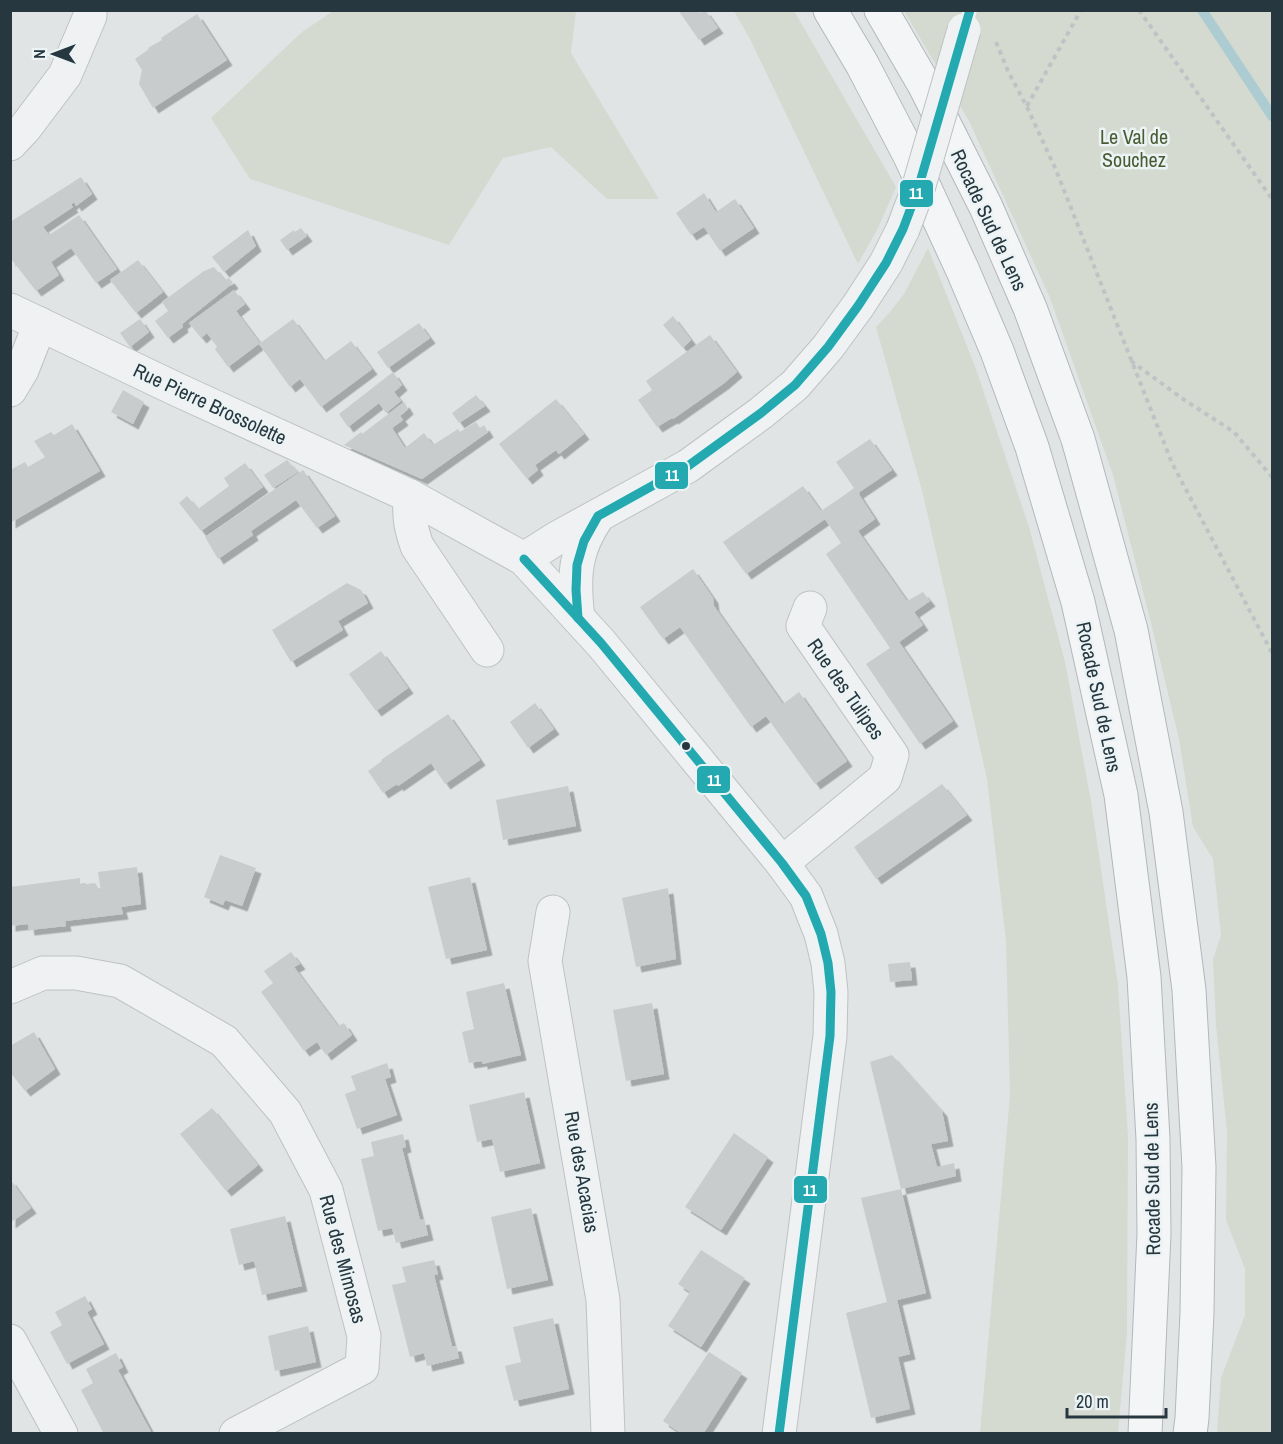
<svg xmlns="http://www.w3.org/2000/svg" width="1283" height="1444" viewBox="0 0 1283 1444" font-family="'Archivo Narrow',sans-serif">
<defs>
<filter id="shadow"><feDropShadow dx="5.5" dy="5.5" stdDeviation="0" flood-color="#0004"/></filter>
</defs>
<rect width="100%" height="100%" fill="#e0e4e5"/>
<g fill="#d4dad0">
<path d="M333 11H576L571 53 659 199H607L551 147 503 158 449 245 250 179 211 118 302 32Z"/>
<path d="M734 11H794L896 187 878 228 858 264 750 39Z"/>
<path d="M904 11H1272V1433H1217L1221 1378 1245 1315V1269L1226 1220 1227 1132 1216 1025 1213 960 1221 935 1213 859 1193 827 1179 739 1151 623 1113 475 1050 298 969 121Z"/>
<path d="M928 248 976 369 1029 527 1065 662 1091 801 1118 985 1128 1136 1127 1332 1118 1433H980L1010 1095 1006 941 987 779 923 494 876 327 889 313 904 294Z"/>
</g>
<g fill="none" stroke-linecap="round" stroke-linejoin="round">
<path stroke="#acccd2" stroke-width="10" d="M1202 10 1272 116"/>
</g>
<g fill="#c8cccd" filter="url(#shadow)">
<path d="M678 10H697L699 13 705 10 718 28 699 40Z"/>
<path d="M197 14 227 60 153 108 139 84 142 70 135 59 149 49 148 48 162 40 161 38Z"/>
<path d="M81 177 92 194 76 206 74 202 71 205 73 207 43 227 49 235 79 215 117 269 96 283 71 248 51 262 59 275 36 291 12 260 10 261V222Z"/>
<path d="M704 193 716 212 735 199 754 228 720 251 704 227 691 235 676 213Z"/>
<path d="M301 228 307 236 287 250 280 240 294 230 295 232Z"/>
<path d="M248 230 256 246 224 272 212 257Z"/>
<path d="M138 260 163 292 136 313 110 280Z"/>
<path d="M214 267 225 280 229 278 233 283 182 324 183 327 168 338 155 321 168 311 162 302 204 271Z"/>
<path d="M234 290 245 304 236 311 260 343 228 367 215 349 217 347 207 333 201 338 189 323Z"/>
<path d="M673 316 691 340 683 348 663 325Z"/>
<path d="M140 319 149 332 130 347 120 333Z"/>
<path d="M293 319 324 361 351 341 372 369 321 407 300 379 290 387 259 344Z"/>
<path d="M419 323 430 338 388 368 377 352Z"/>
<path d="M710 335 737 372 723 384 673 419 672 418 657 427 638 400 652 390 646 381Z"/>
<path d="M393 372 402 385 394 392 401 401 386 413 379 403 348 427 339 414Z"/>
<path d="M123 390 144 402 133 424 111 412Z"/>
<path d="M476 395 485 406 459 423 452 413Z"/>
<path d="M556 399 584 434 559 454 556 450 535 465 538 470 527 479 499 444Z"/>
<path d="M404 402 408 409 400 416 403 420 392 428 405 448 424 433 433 445 458 429 460 432 476 422 480 428 484 425 488 432 422 479 344 445 361 432 362 434Z"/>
<path d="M72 424 100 471 10 523V470L25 462 28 467 45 457 34 441 51 432 54 435Z"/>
<path d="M870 439 892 470 858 493 875 519 858 531 907 601 923 592 930 601 914 612 923 625 899 642 953 721 920 744 866 664 890 648 826 554 841 543 825 519 746 574 723 542 803 486 821 511 843 496 854 488 836 462Z"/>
<path d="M287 460 298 472 273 488 264 475Z"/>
<path d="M245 463 263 487 201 531 179 503 187 496 198 509 229 486 224 478Z"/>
<path d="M303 470 335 516 317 528 296 500 251 531 253 535 218 559 205 537Z"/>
<path d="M693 569 713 598 714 606 783 704 799 692 847 761 815 784 766 716 751 727 680 627 663 639 640 607Z"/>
<path d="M347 583 361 590 368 603 338 621 343 630 291 662 272 630Z"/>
<path d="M381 651 408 688 376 711 349 674Z"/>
<path d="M535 703 554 729 528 748 510 722Z"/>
<path d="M448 714 480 760 445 784 431 763 398 786 397 784 383 793 368 771 382 761 381 760Z"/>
<path d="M942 784 967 815 876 879 854 847Z"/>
<path d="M568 786 576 826 503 840 496 800Z"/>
<path d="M220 855 256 868 242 906 225 900 223 905 204 897Z"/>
<path d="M137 867 141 904 121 907 123 914 65 921 66 926 29 930 28 924 10 926V887L80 878V885L95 883 101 892 98 872Z"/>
<path d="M470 877 487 950 446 959 428 887Z"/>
<path d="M668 888 676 959 636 967 622 898Z"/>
<path d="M291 952 300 964 294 967 317 998 338 1026 344 1023 352 1035 326 1055 317 1042 304 1051 261 992 273 983 264 971Z"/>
<path d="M910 962 912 980 890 982 888 964Z"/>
<path d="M504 983 521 1055 482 1064V1061L469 1063 462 1032 474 1029 466 992Z"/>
<path d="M652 1003 664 1074 626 1081 613 1010Z"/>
<path d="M34 1032 55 1069 25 1091 10 1072V1046Z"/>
<path d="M892 1055 942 1111 948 1141 931 1144 937 1167 954 1163 956 1176 901 1189 870 1062Z"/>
<path d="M387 1063 391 1077 385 1079 397 1115 357 1129 345 1094 356 1090 351 1076Z"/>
<path d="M524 1092 540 1163 500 1172 492 1139 477 1142 469 1105Z"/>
<path d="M212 1108 258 1165 226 1191 180 1134Z"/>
<path d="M734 1133 768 1157 721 1230 685 1207Z"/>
<path d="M403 1134 406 1147 402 1148 420 1220 424 1219 428 1235 396 1243 392 1228 378 1231 361 1159 374 1156 371 1142Z"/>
<path d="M10 1179 31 1208 10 1223Z"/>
<path d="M901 1189 926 1293 897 1300 910 1354 898 1357 910 1409 871 1418 846 1313 887 1302 861 1198Z"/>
<path d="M531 1208 548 1280 507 1289 491 1217Z"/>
<path d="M285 1216 302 1286 262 1295 254 1261 239 1265 230 1229Z"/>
<path d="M701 1250 745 1278 701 1347 668 1326 690 1292 678 1284Z"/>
<path d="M434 1260 438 1274 434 1275 452 1346H456L459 1358 427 1366 424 1353 410 1357 392 1285 406 1282 402 1267Z"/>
<path d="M85 1296 92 1309 87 1312 104 1344 67 1364 50 1332 62 1325 55 1312Z"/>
<path d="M553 1318 569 1389 514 1401 505 1366 521 1362 513 1327Z"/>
<path d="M308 1326 316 1362 275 1371 268 1336Z"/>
<path d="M709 1352 742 1373 703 1434H682L663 1421Z"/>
<path d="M116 1353 123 1367 118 1370 152 1434H104L81 1390 93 1383 86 1369Z"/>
</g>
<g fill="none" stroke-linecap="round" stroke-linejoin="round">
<g stroke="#bec2c3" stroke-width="35">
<g id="minor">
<path d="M10 144 25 128 65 75 90 16V10"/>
<path d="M10 310 178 390 410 496 524 559 601 643 782 863 806 896 821 934 828 963 831 992 830 1036 779 1434"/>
<path d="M10 390 22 370 40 324"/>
<path d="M410 496C409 517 410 526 417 546L487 650"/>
<path d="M524 559 557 538 688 466 761 413 795 385 828 347 858 306 886 263 903 229"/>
<path d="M578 618C573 577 574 551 598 516"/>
<path d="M782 863 885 778 892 755 803 626 810 608"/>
<path d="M553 912 545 961 603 1300 608 1434"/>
<path d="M10 987 43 973H76L120 981 224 1041 285 1112 326 1190 364 1336 362 1368 236 1434"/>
<path d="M10 1341 61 1434"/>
</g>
</g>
<g stroke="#b2b8ba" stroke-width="35">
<g id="highway">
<path d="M830 10 862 64 910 156 963 271 997 351 1032 447 1078 602 1121 795 1144 977 1153 1139 1154 1234 1145 1434"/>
<path d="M881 10 925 86 986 207 1030 308 1078 439 1131 630 1166 812 1189 990 1199 1167 1197 1313 1192 1418 1190 1434"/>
</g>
</g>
<g stroke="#bfc3c5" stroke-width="4" stroke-dasharray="4.5 4.5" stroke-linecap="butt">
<path d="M1139 10 1272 199"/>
<path d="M996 42 1008 71 1027 107 1056 170 1172 463 1272 653"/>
<path d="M1027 106 1081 10"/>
<path d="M1131 361 1183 399 1234 432 1272 477"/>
</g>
<use href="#minor" stroke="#eff1f2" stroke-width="33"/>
<use href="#highway" stroke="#f4f5f6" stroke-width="33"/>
<g stroke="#bec2c3" stroke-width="35" stroke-linecap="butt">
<path id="minor-bridge" d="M903 229 918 189 964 30"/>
</g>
<use href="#minor-bridge" stroke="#eff1f2" stroke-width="33"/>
<g stroke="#ecf3f5" stroke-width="14">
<g id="bus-1">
<path d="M524 559 601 643 782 863 806 896 821 934 828 963 831 992 830 1036 779 1434"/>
<path d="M578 618 576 590 577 565 584 541 598 516 688 466 761 413 795 385 828 347 858 306 886 263 903 229 918 189 970 10"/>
</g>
</g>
<use href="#bus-1" stroke="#23a9af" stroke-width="9"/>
</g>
<circle fill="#26373f" stroke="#ecf3f5" stroke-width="2" cx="686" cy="746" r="5"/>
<g text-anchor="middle" stroke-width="5" stroke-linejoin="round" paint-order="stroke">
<g font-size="20" fill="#485b32" stroke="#ecf3f5">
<text x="1134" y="144">Le Val de<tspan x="1134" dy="23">Souchez</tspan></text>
</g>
<g font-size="20" fill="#26373f" stroke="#ecf3f5">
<text transform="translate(989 220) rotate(65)" y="7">Rocade Sud de Lens</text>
<text transform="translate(210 404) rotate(25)" y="7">Rue Pierre Brossolette</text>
<text transform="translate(846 689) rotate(55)" y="7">Rue des Tulipes</text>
<text transform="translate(1099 697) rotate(78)" y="7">Rocade Sud de Lens</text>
<text transform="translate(582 1172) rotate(80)" y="7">Rue des Acacias</text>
<text transform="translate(1152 1179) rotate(-91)" y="7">Rocade Sud de Lens</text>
<text transform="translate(343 1259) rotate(75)" y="7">Rue des Mimosas</text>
</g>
</g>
<g stroke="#ecf3f5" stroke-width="2">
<rect x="899" y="179" width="35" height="29" rx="6" fill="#23a9af"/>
<rect x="654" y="461" width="35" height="29" rx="6" fill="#23a9af"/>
<rect x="696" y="765" width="35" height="29" rx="6" fill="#23a9af"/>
<rect x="793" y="1175" width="35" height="29" rx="6" fill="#23a9af"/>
</g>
<g font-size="16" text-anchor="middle" font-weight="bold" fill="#fff">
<text x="916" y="199">11</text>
<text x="672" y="481">11</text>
<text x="714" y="786">11</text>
<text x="810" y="1196">11</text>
</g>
<rect width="1283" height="1444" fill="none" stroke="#26373f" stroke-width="24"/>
<g transform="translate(54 54) rotate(270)" stroke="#ecf3f5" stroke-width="4.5" paint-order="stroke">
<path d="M0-4.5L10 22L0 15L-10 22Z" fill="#26373f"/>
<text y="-9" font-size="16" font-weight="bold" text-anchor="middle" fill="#26373f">N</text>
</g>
<path d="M1067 1408v9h99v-9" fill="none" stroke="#26373f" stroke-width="3"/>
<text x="1076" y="1408" font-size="18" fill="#26373f" stroke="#ecf3f5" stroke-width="4.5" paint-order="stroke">20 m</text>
</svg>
